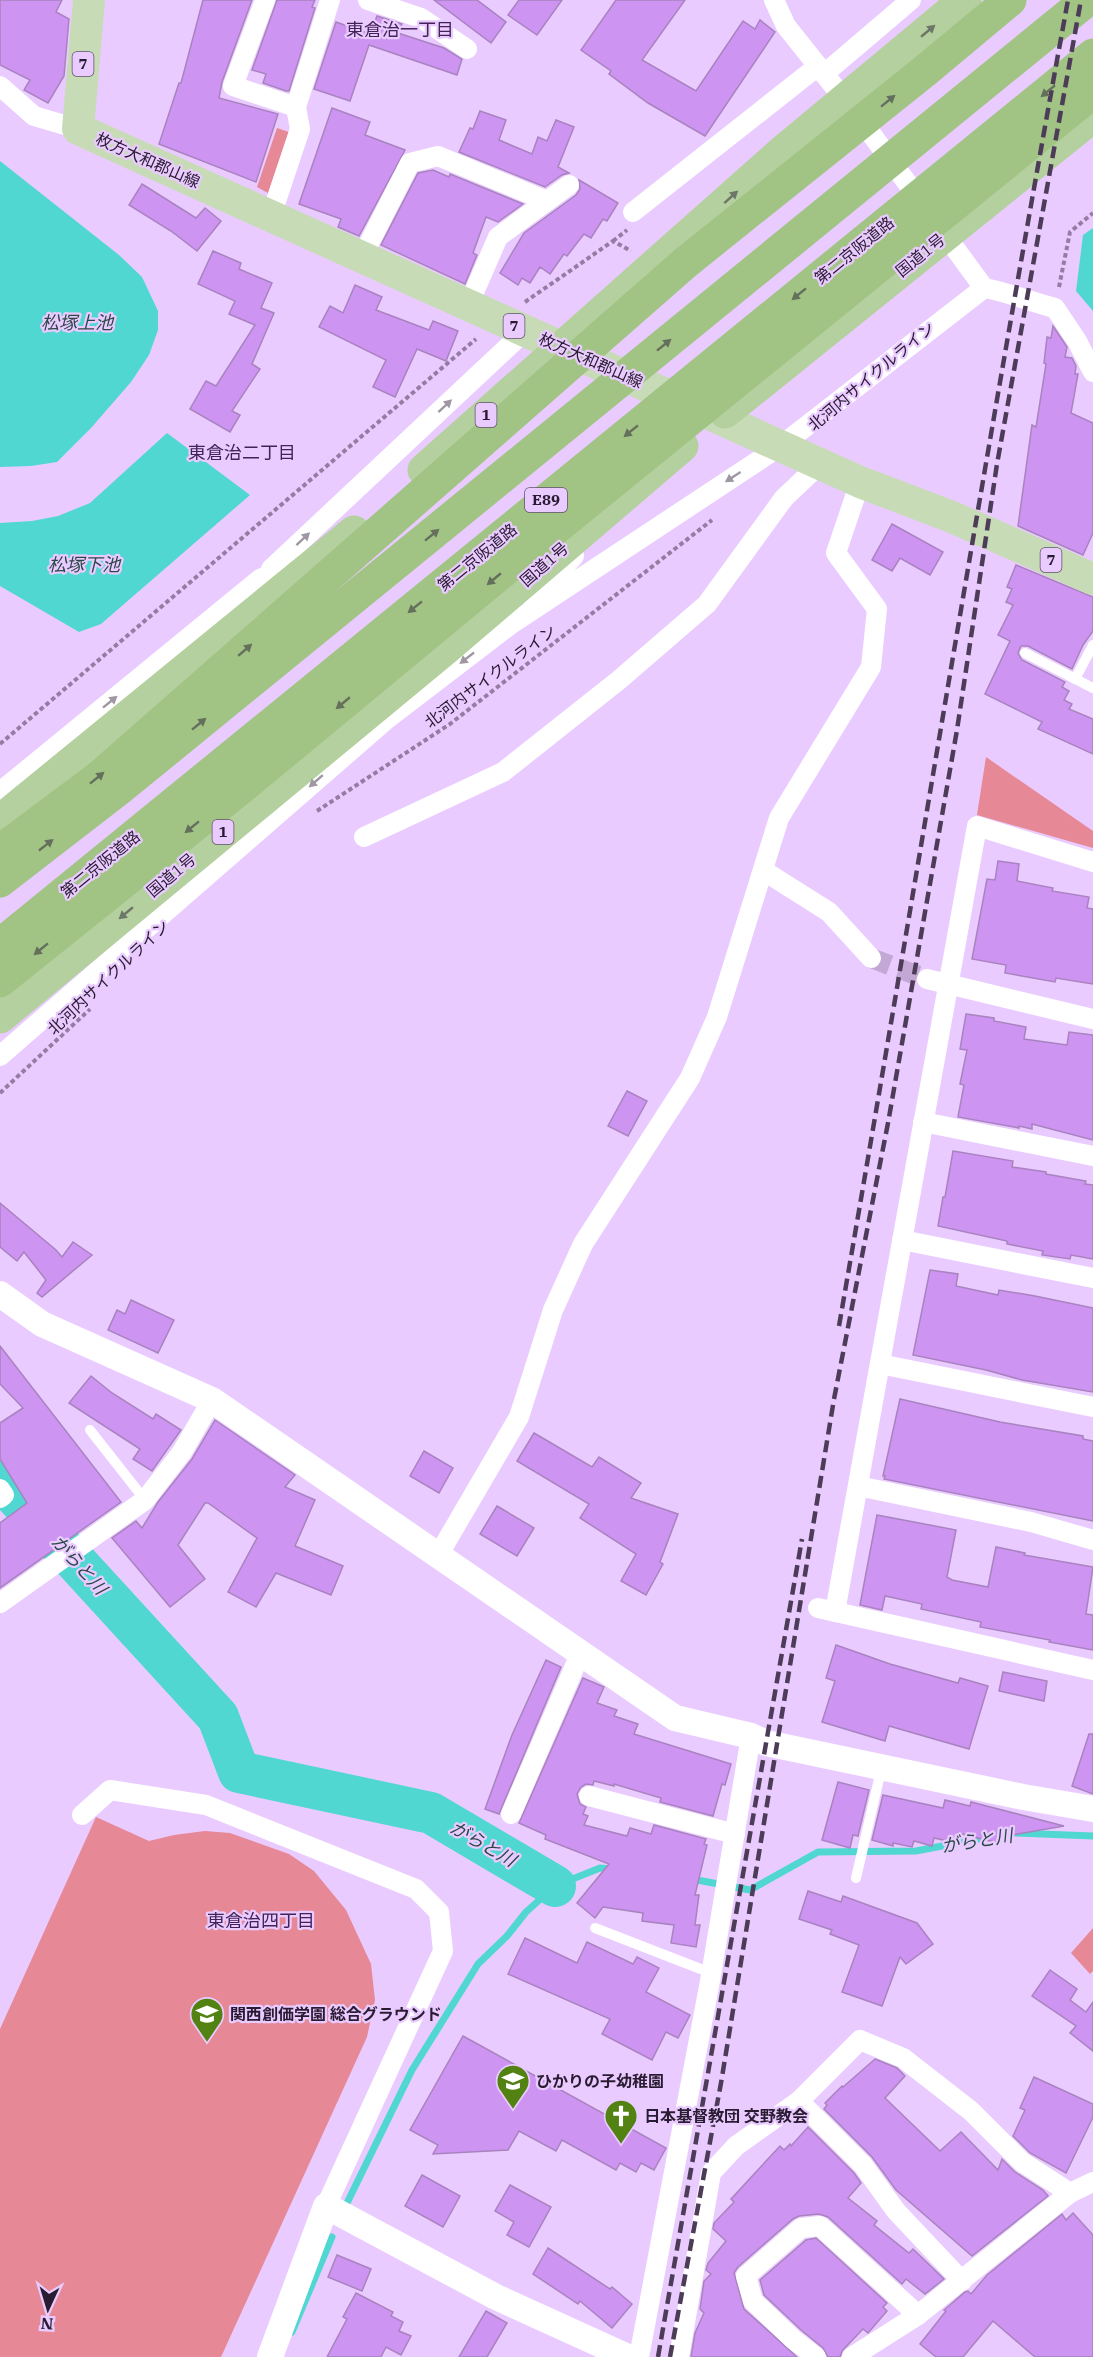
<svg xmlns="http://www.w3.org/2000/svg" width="1093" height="2357" viewBox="0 0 1093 2357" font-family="'IBM Plex Serif','Noto Sans JP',serif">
<rect width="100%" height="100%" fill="#eacbff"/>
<g fill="#e68895">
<path d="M277 128 289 132 268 193 257 187Z"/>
<path d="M986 757 1093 831V848L977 815Z"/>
<path d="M96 1817 149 1841 174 1835 205 1831 230 1833 289 1854 314 1871 346 1910 371 1964 375 2000 367 2037 221 2357H0V2029Z"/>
<path d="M1093 1928V1971L1090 1974 1071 1953Z"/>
</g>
<g fill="#51d7d2">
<path d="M0 161 119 255 142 277 158 311V330L149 355 131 382 91 428 57 462 31 466 0 467Z"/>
<path d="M1093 228V311L1076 291 1083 235Z"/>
<path d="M167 433 250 495 101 624 79 632 0 586V523L32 521 58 516 90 503Z"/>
</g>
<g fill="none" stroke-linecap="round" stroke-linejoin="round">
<g stroke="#51d7d2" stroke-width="7">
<path d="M1015 1833 1093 1836"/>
<path d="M692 1879 750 1890 818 1852 916 1851 989 1837"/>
<path d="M347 2203 412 2070 478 1964 507 1936 526 1912 555 1886 600 1868 612 1869"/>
<path d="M292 2332 332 2237"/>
</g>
<path stroke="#51d7d2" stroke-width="42" d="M0 1479 218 1717 239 1772 431 1813 555 1886"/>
</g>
<g fill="#ce94f2" stroke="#a883bf" stroke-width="1.5">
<path d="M0 0H62L56 12 69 19 64 76 48 103 24 90 30 80 0 65Z"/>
<path d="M203 0H252L222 82 219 98 278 114 256 182 159 144 179 83H181Z"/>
<path d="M277 0H315L312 7 315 8 289 91H286L263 83 266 74 252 70Z"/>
<path d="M434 0H477L506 22 491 43Z"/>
<path d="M519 0H562L537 35 508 15Z"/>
<path d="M616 0H685L642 60 696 91 743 21 755 29 760 20 775 32 705 136 648 103 609 74 611 71 581 50Z"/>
<path d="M377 16 402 24 398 33 444 48 462 59 457 75 369 45 350 101 314 89 336 22 370 34Z"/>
<path d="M332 108 370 122 365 135 405 150 359 236 338 227 341 219 299 204Z"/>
<path d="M480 111 506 120 499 140 532 154 538 137 547 141 556 120 574 127 558 167 569 173 562 175 545 187 459 152 470 128 473 129Z"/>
<path d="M433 170 449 177 450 174 523 204 498 222 486 217 473 253 477 255 465 284 381 245 418 173Z"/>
<path d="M579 180 618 203 607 221 603 219 591 238 584 234 567 256 564 254 550 274 540 267 530 283 522 278 518 285 500 273 524 233 576 195 580 189Z"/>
<path d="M142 184 196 218 205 208 221 221 197 251 171 231 129 205Z"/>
<path d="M213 251 241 263 239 269 272 283 261 308 274 313 252 364 260 369 232 411 240 415 230 432 190 409 206 381 216 386 255 325 229 314 235 301 198 284Z"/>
<path d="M355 285 382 297 376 310 429 330 433 321 458 331 446 361 417 349 395 397 373 387 386 360 319 327 330 306 343 313Z"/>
<path d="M1053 326 1067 347 1065 357 1072 358 1076 366 1075 374H1078L1071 413 1093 423V533L1083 555 1018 526 1032 425 1036 427 1046 364 1044 363 1047 337 1051 338Z"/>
<path d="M892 524 943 552 930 575 900 558 892 571 872 560Z"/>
<path d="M1016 565 1093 597V631L1083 645 1072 669 1028 646H1021L1018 653 1022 660 1065 682 1062 687 1069 691 1064 700 1072 704 1069 709 1093 719V754L1038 729 1042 722 985 694 1010 641 998 635 1013 605 1006 602 1012 589 1007 587Z"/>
<path d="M998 861 1019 864 1017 881 1053 888 1052 891 1089 897 1087 908 1093 909V984L1056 978 1055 982 1005 973 1006 965 972 959 987 879 995 880Z"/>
<path d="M966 1014 994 1018V1021L1026 1027 1024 1039 1067 1045 1069 1032 1093 1035V1140L1032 1124V1129L1019 1126V1128L958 1117 964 1085 960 1084 967 1050 960 1049Z"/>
<path d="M627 1091 647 1101 628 1136 608 1126Z"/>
<path d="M953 1151 1013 1161 1012 1167 1046 1172V1174L1086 1181 1085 1184 1093 1185V1259L1071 1255 1070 1259 1042 1255 1043 1251 1007 1244V1241L938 1226 943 1197H945Z"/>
<path d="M0 1203 56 1250 62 1257 73 1242 92 1255 42 1297 37 1293 46 1280 24 1252 17 1261 0 1247Z"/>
<path d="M930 1270 958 1274 956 1286 998 1295 999 1290 1035 1296 1093 1308V1392L1022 1380 986 1370 913 1355Z"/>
<path d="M131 1300 174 1320 158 1353 108 1330 117 1310 125 1314Z"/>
<path d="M0 1346 121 1502 0 1588V1523L27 1503 0 1459V1423L23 1408 0 1384Z"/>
<path d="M91 1376 112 1393 153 1419 156 1414 181 1430 152 1471 133 1459 140 1449 69 1403Z"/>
<path d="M900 1399 1000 1422 1083 1436V1439L1093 1441V1521L884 1479 885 1476H883Z"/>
<path d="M215 1420 295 1475 285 1487 315 1500 295 1546 343 1566 331 1595 276 1573 256 1607 228 1592 257 1538 208 1503H205L178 1545 205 1579 170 1607 112 1538 136 1521 142 1528 158 1502 192 1459Z"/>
<path d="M534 1433 592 1467 599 1457 641 1483 631 1498 678 1514 660 1562 663 1564 646 1595 621 1581 636 1554 580 1518 589 1504 517 1461Z"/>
<path d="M424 1451 453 1468 439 1493 410 1476Z"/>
<path d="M497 1506 534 1528 517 1556 480 1534Z"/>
<path d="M877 1515 956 1530 947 1577 952 1580 988 1587 996 1547 1025 1553 1024 1555 1093 1567 1086 1614 1093 1615V1650L1049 1642 1050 1640 980 1627 981 1622 921 1609 922 1604 885 1596 882 1610 860 1605Z"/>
<path d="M836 1645 890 1664 958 1683 960 1678 988 1686 969 1749 889 1726 885 1741 822 1722 835 1681 826 1678Z"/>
<path d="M546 1660 561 1667 499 1814 485 1809 512 1735Z"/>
<path d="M1003 1672 1047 1681 1044 1701 999 1691Z"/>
<path d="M583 1678 604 1687 597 1703 617 1710 614 1716 638 1724 634 1734 731 1764 725 1785 722 1784 713 1816 660 1802 661 1798 614 1784V1786L594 1781 593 1785 586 1784 581 1787 577 1794 580 1804 586 1807 583 1814 588 1816 584 1825 627 1836 630 1828 651 1834 654 1825 706 1839 704 1844 707 1845 695 1895H699L695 1925H700L696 1947 671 1943 674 1925 642 1921 643 1913 603 1907 595 1918 577 1903 609 1864 545 1839 546 1835 519 1823Z"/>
<path d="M1089 1734H1093V1794L1072 1786Z"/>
<path d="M838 1782 869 1790 858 1836 853 1835 850 1848 822 1840Z"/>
<path d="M883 1795 943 1808 945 1800 970 1806 971 1802 1064 1826 1000 1837 998 1843 958 1833 956 1843 934 1838 932 1846 914 1841 912 1847 893 1843V1846L872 1840Z"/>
<path d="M808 1891 841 1902 843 1896 917 1923 933 1944 906 1964 900 1957 882 2006 842 1992 859 1945 830 1934 832 1930 799 1919Z"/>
<path d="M525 1938 577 1963 587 1942 633 1964 637 1957 659 1968 646 1992 690 2015 678 2038 666 2032 652 2060 602 2034 610 2019 508 1974Z"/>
<path d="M1050 1970 1077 1989 1070 2000 1086 2012 1093 2002V2051L1070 2033 1076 2026 1032 1996Z"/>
<path d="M463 2036 666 2148 654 2170 641 2163 636 2172 620 2163 616 2170 562 2140 556 2151 519 2131 508 2150 433 2154 438 2145 410 2130Z"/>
<path d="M875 2059 897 2068 905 2076 885 2098 940 2151 961 2132 998 2170 1002 2159 1015 2172 1043 2190 1048 2196 972 2256 896 2190 872 2157 824 2109 827 2105 825 2103 842 2086 843 2087Z"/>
<path d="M1034 2077 1093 2104V2117L1066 2173 1030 2153 1013 2136 1025 2110 1020 2108Z"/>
<path d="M808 2127 854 2173 861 2183 848 2198 877 2221 874 2225 909 2253 913 2249 944 2279 925 2294 906 2279 902 2284 828 2217 819 2214 799 2216 793 2219 738 2267 734 2273 744 2309 797 2357H691L695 2333 704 2313 700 2309 704 2281 711 2274 706 2270 708 2263 726 2241 713 2229 714 2223 734 2202 731 2199 780 2146 784 2150 790 2144 791 2146Z"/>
<path d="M422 2175 460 2196 443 2227 405 2206Z"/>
<path d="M510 2185 551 2207 529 2247 507 2235 514 2222 495 2211Z"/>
<path d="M1073 2213 1093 2235V2357H1035L993 2321 963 2357H936L920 2344 946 2311 944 2310 965 2292 968 2291 971 2294 987 2275 1062 2214 1066 2220Z"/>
<path d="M816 2238 887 2303 883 2307 887 2311 868 2333 863 2329 842 2351 840 2357H828L823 2348 801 2330 764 2295 760 2280 806 2240Z"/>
<path d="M548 2248 610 2289 612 2287 632 2304 612 2328 580 2301 578 2304 533 2274Z"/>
<path d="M337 2255 371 2269 362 2291 328 2277Z"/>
<path d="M356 2293 393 2312 391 2316 403 2322 399 2331 411 2336 401 2355 386 2347 381 2357H327L347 2319 343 2317Z"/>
<path d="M486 2311 507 2323 487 2357H459Z"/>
</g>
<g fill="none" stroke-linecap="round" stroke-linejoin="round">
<path stroke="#c3a8d6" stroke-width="20" stroke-dasharray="20 10" stroke-linecap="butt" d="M871 958 927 979"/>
<g stroke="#947ca3" stroke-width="4" stroke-dasharray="4.5 3" stroke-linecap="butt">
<path d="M613 241 627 230"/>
<path d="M1059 287 1070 232 1093 213"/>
<path d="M525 302 613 241 631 251"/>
<path d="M0 744 476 339"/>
<path d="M317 811 450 724 712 520"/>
<path d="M0 1093 90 1009"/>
</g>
<g stroke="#fff" stroke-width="10">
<path d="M1025 653 1093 688"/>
<path d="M1075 679 1093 645"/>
<path d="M90 1430 145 1500"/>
<path d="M856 1878 882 1766"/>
<path d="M595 1928 711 1973"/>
</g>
<g stroke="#fff" stroke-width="20">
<path d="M265 0 233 86 296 107"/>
<path d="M368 0 421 18 467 49"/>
<path d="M774 0 786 26 864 124 984 288"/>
<path d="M824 74 911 0"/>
<path d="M0 86 34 116 78 129"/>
<path d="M633 212 818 66"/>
<path d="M271 216 300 129 296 107 330 0"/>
<path d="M362 257 410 163 438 156 547 201"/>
<path d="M468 306 498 237 569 185"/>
<path d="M271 569 525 331"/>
<path d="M533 601 574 556"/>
<path d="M0 792 260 579 304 560"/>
<path d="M364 837 503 772 619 680 707 604 784 498 821 463"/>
<path d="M764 871 829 912 871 958"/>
<path d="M927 979 1093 1019"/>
<path d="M0 1056 387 719 510 625 782 445 984 288C1008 292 1031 302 1055 308L1077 341 1093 372"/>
<path d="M923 1122 1093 1156"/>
<path d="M902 1240 1093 1278"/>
<path d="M880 1364 1093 1407"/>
<path d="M858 1486 1031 1522 1093 1540"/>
<path d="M0 1489 4 1495 0 1498"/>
<path d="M439 1554 519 1417 553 1310 583 1244 690 1078 717 1017 779 818 871 667 877 609 836 553 860 482"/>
<path d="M0 1603 145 1500 182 1452 212 1400"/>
<path d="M818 1608 1093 1670"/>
<path d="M835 1612 977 826 1093 862"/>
<path d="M589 1796 735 1834"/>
<path d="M511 1814 581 1652"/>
<path d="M82 1815 110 1790 206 1805 416 1889 439 1912 443 1951 326 2206"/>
<path d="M799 2101 860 2040 903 2058 971 2111 1022 2162 1070 2193"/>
<path d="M639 2357 710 1981 751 1736"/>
<path d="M679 2357 711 2173 736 2146 799 2101 863 2165 896 2211 962 2281"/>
<path d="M816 2357 793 2339 753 2301 746 2276 801 2228 820 2226 918 2315"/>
<path d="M852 2357 918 2315 1070 2193 1093 2182"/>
</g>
<g stroke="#fff" stroke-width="26">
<path d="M0 1294 42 1324 212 1400 675 1718 751 1736 766 1743 1023 1797 1093 1809"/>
<path d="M270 2357 326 2206 496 2297 628 2357"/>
</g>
<path stroke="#c7dcb6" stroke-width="32" d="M89 0 78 129 860 482 952 517 1093 579"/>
<g stroke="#b4d09e" stroke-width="33">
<path d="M725 412 1093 116"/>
<path d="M424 470 780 154 965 0"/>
<path d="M0 821 354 532"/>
<path d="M0 1017 446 648 682 446"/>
</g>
<g stroke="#a1c485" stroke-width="33">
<path d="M0 851 98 778 685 263 926 70 1010 0"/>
<path d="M0 881 119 789 1087 0"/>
<path d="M0 945 1093 55"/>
<path d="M0 981 247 783 519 558 1093 92"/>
</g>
<g stroke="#4d3c58" stroke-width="4.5" stroke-dasharray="12 6" stroke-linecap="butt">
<path d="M839 1326C916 884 987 441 1068 0"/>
<path d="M658 2357 802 1539"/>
<path d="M670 2357 721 2083 834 1399 888 1123 957 730 997 464 1081 0"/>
</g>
</g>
<defs><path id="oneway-solid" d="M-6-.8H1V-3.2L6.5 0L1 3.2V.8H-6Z" transform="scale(1.5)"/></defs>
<g fill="#6e7668">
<use href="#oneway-solid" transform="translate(928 31) rotate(-40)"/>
<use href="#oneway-solid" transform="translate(731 197) rotate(-42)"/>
<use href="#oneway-solid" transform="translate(126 913) rotate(140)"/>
</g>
<g fill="#65705c">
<use href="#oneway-solid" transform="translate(1048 91) rotate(141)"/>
<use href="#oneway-solid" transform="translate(888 101) rotate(-39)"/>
<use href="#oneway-solid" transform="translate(799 294) rotate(141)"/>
<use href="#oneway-solid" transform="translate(664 345) rotate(-39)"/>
<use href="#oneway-solid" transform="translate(631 431) rotate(141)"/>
<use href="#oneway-solid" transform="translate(432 535) rotate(-39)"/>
<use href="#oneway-solid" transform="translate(494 579) rotate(140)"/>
<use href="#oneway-solid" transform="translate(415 607) rotate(141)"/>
<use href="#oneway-solid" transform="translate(245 650) rotate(-41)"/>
<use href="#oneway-solid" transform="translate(343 703) rotate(140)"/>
<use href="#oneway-solid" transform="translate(199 724) rotate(-39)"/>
<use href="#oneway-solid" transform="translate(97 778) rotate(-39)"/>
<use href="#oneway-solid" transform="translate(192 827) rotate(141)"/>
<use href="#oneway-solid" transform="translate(46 845) rotate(-38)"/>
<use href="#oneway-solid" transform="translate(41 949) rotate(141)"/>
</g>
<g fill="#9f98a3">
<use href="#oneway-solid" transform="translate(445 406) rotate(-43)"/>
<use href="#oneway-solid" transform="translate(733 477) rotate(147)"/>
<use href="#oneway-solid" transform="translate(303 539) rotate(-43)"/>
<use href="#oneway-solid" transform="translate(467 658) rotate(142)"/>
<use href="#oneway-solid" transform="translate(110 702) rotate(-39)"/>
<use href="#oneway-solid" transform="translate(316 781) rotate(139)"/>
</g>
<defs>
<g id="school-pin" transform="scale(1.725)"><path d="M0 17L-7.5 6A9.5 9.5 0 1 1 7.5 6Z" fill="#518212" stroke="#eacbff"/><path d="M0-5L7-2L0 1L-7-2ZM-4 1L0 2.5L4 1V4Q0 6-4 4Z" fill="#fff"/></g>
<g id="church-pin" transform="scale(1.725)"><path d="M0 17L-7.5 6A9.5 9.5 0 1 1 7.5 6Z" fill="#518212" stroke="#eacbff"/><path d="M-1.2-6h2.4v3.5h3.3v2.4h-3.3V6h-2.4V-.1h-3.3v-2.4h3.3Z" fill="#fff"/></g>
</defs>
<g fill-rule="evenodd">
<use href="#school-pin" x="207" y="2014"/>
<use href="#school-pin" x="513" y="2081"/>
<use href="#church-pin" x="621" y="2116"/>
</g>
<g text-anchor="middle" stroke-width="4.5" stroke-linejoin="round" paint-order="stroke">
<g fill="#eacbff" stroke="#635070" stroke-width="1.5">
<rect x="72.5" y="52" width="21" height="24" rx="4.5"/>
<rect x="503.5" y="314" width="21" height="24" rx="4.5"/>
<rect x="475.5" y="403" width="21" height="24" rx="4.5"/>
<rect x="525" y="488" width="42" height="24" rx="4.5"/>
<rect x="1040.5" y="548" width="21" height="24" rx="4.5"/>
<rect x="212.5" y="820" width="21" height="24" rx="4.5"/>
</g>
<g font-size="15" font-weight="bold" fill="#291b32">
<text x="83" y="69">7</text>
<text x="514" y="331">7</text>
<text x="486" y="420">1</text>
<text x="546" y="505">E89</text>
<text x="1051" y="565">7</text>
<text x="223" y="837">1</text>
</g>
<g font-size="16" fill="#291b32" stroke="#eacbff">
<text transform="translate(148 160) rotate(24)" y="6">枚方大和郡山線</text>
<text transform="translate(854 250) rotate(-39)" y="6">第二京阪道路</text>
<text transform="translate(920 255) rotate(-39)" y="6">国道1号</text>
<text transform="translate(591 360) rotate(24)" y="6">枚方大和郡山線</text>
<text transform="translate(871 376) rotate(-40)" y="6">北河内サイクルライン</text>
<text transform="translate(477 557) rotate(-39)" y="6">第二京阪道路</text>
<text transform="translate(544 564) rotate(-41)" y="6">国道1号</text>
<text transform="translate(490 676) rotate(-37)" y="6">北河内サイクルライン</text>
<text transform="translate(100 864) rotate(-39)" y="6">第二京阪道路</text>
<text transform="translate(171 875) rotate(-40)" y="6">国道1号</text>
<text transform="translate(108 977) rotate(-43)" y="6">北河内サイクルライン</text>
</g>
<g font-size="16" font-weight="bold" fill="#291b32" stroke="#eacbff" text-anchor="start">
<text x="230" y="2020">関西創価学園 総合グラウンド</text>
<text x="536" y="2087">ひかりの子幼稚園</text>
<text x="644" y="2122">日本基督教団 交野教会</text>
</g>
<g font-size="18" fill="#432257" stroke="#eacbff">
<text x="400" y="36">東倉治一丁目</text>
<text x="242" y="459">東倉治二丁目</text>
<text x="261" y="1927">東倉治四丁目</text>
</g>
<g font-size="18" font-style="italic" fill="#2b4846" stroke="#eacbff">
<text x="77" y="329">松塚上池</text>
<text x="84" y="571">松塚下池</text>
<text transform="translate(79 1565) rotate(48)" y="6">がらと川</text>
<text transform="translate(977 1841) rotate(-9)" y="6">がらと川</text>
<text transform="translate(483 1844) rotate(30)" y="6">がらと川</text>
</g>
</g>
<g transform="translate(48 2309) rotate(184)" stroke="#eacbff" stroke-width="4.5" paint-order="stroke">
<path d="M0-4.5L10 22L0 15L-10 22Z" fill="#291b32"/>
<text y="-9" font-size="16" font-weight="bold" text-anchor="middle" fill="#291b32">N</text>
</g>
</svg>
